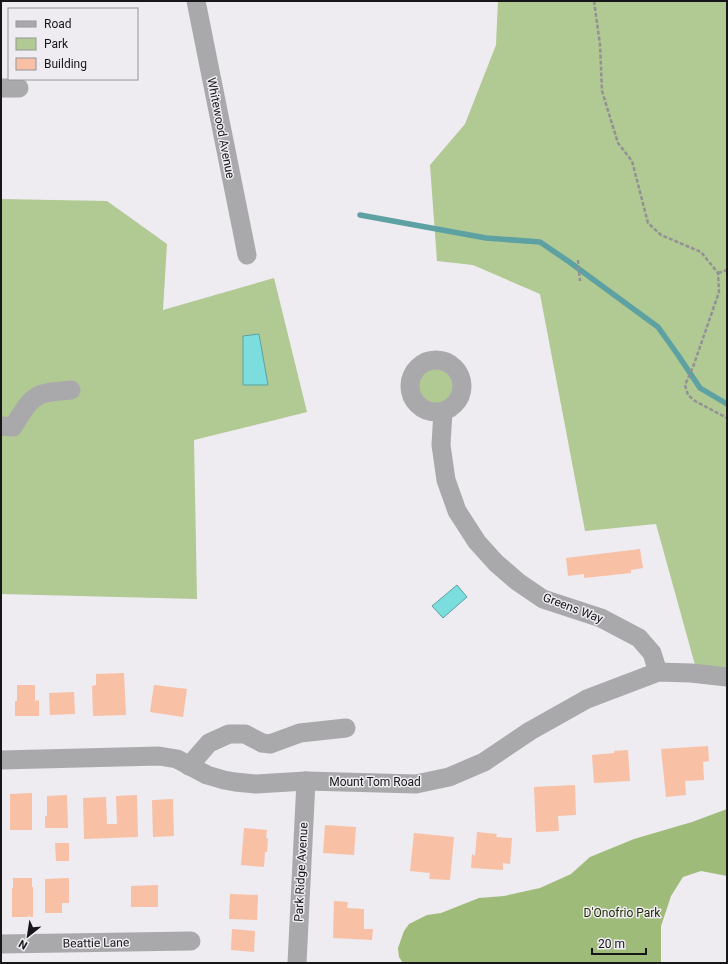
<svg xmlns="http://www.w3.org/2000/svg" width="728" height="964" viewBox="0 0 728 964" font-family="Roboto,sans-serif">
<rect width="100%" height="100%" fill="#eeebf1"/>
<g fill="#b1c993">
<path d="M498 1H727V670L695 665 656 524 585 531 540 294 473 265 437 261 430 165 465 124 496 45Z"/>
<path d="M1 199 107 201 167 244 163 310 274 278 307 412 194 440 197 599 1 594Z"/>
<circle cx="437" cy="387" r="22"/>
</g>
<path fill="#9fbb7a" d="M727 809V876L701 871 683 877 671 896 661 926V963H403L399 957 398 948 404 931 409 924 427 915 441 913 479 898 504 896 540 888 571 874 590 857 634 839 692 822Z"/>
<g fill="#7bddde" stroke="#5da1a3">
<path d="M259 334 268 385H243V336Z"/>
<path d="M457 585 467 597 443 618 432 606Z"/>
</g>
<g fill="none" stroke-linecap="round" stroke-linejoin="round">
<path stroke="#5da1a3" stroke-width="5.5" d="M360 215 486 238 540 242 568 261 658 327 678 355 700 388 727 404"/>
</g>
<g fill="#f8c0a5">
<path d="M640 549 643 568 631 570V573L584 578V574L568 576 566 558Z"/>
<path d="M124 673 126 715 93 716 92 686 96 685V674Z"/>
<path d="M17 685H35V701L39 700V716H15V701H17Z"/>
<path d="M154 685 187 689 183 717 150 712Z"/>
<path d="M74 692 75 714 50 715 49 693Z"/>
<path d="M708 746 709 761 703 762 704 780 685 781 686 795 666 797 661 749Z"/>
<path d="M628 750 630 781 594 783 592 755 614 753V751Z"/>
<path d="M575 785 576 815 558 816 559 831 536 832 534 787Z"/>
<path d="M32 793V830H10V794Z"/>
<path d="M67 795 68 828H45V816H47V796Z"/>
<path d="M137 795 138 837 84 839 83 798 106 797 107 824H117L116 796Z"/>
<path d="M173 799 174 836 153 837 152 800Z"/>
<path d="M325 825 356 827 354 855 323 853Z"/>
<path d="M244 828 267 830 266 838H268L267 852H265L264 867 241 865Z"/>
<path d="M477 832 497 834 496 837 512 838 510 864 503 863V870L471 868 472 854 475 856Z"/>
<path d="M414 833 454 837 450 880 429 879 430 873 410 871Z"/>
<path d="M55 843H69V861H56Z"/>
<path d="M13 878H32V887H33V917H12V888H13Z"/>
<path d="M69 878V903H62V913H45V879Z"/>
<path d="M158 885V907H131V886Z"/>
<path d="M230 894 258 895 257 920 229 919Z"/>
<path d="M334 901 348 902 347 908 364 909V929H373L372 940 333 938Z"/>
<path d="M232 929 255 931 254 952 231 950Z"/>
</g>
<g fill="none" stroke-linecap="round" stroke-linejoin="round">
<g stroke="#939196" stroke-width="2.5" stroke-dasharray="4 2" stroke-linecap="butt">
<path d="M594 1 600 45 602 91 618 143 632 161 648 223 661 235 701 252 718 273 719 292 693 367 685 385 688 395 695 401 727 418"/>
<path d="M578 260 580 281"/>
<path d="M718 273 727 270"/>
</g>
<g stroke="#a9a8ab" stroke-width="19">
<path d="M196 1 247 255"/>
<path d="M1 88H19"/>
<circle cx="436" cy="386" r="26"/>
<path d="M443 411 441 445 446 480 457 511 477 542 496 563 518 582 543 599 601 618 639 638 652 653 658 672"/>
<path d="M1 426 13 427C21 415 28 399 42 394 51 391 62 391 71 390"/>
<path d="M1 760 159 756 177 759 207 775 224 780 235 782 256 784 306 781 416 784 449 777 484 762 530 731 587 699 658 672 691 673 727 677"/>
<path d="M189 766 209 743 229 734H245L262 743 270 744 300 733 346 728"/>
<path d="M1 944 191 941"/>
<path d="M297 963 306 781"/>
</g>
</g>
<g text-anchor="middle" stroke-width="3" stroke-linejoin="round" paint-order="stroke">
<g font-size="12" fill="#171618" stroke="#eeebf1">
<text transform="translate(221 128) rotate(79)" y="4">Whitewood Avenue</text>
<text transform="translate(573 608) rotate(21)" y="4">Greens Way</text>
<text x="375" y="786">Mount Tom Road</text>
<text transform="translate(301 872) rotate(-87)" y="4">Park Ridge Avenue</text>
<text transform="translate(96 943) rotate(-1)" y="4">Beattie Lane</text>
</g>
<g font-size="12" fill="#213101" stroke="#eeebf1">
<text x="622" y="917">D'Onofrio Park</text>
</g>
</g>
<rect width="728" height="964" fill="none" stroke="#171618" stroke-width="4"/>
<rect x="8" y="8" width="130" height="72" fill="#eeebf1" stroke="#98969a"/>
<rect x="16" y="21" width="20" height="6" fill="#a9a8ab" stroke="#98969a"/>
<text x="44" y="28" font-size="12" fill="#171618">Road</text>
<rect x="16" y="38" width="20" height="12" fill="#b1c993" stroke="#98969a"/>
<text x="44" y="48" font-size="12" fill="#171618">Park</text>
<rect x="16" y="58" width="20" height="12" fill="#f8c0a5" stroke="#98969a"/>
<text x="44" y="68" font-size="12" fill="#171618">Building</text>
<g transform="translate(28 936) rotate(210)" stroke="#eeebf1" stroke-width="3" paint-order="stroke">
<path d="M0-3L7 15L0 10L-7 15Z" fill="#171618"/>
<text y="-6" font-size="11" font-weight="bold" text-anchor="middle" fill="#171618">N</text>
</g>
<path d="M592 948v6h54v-6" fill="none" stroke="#171618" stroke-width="2"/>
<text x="598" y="948" font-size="12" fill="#171618" stroke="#eeebf1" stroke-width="3" paint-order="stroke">20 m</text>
</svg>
